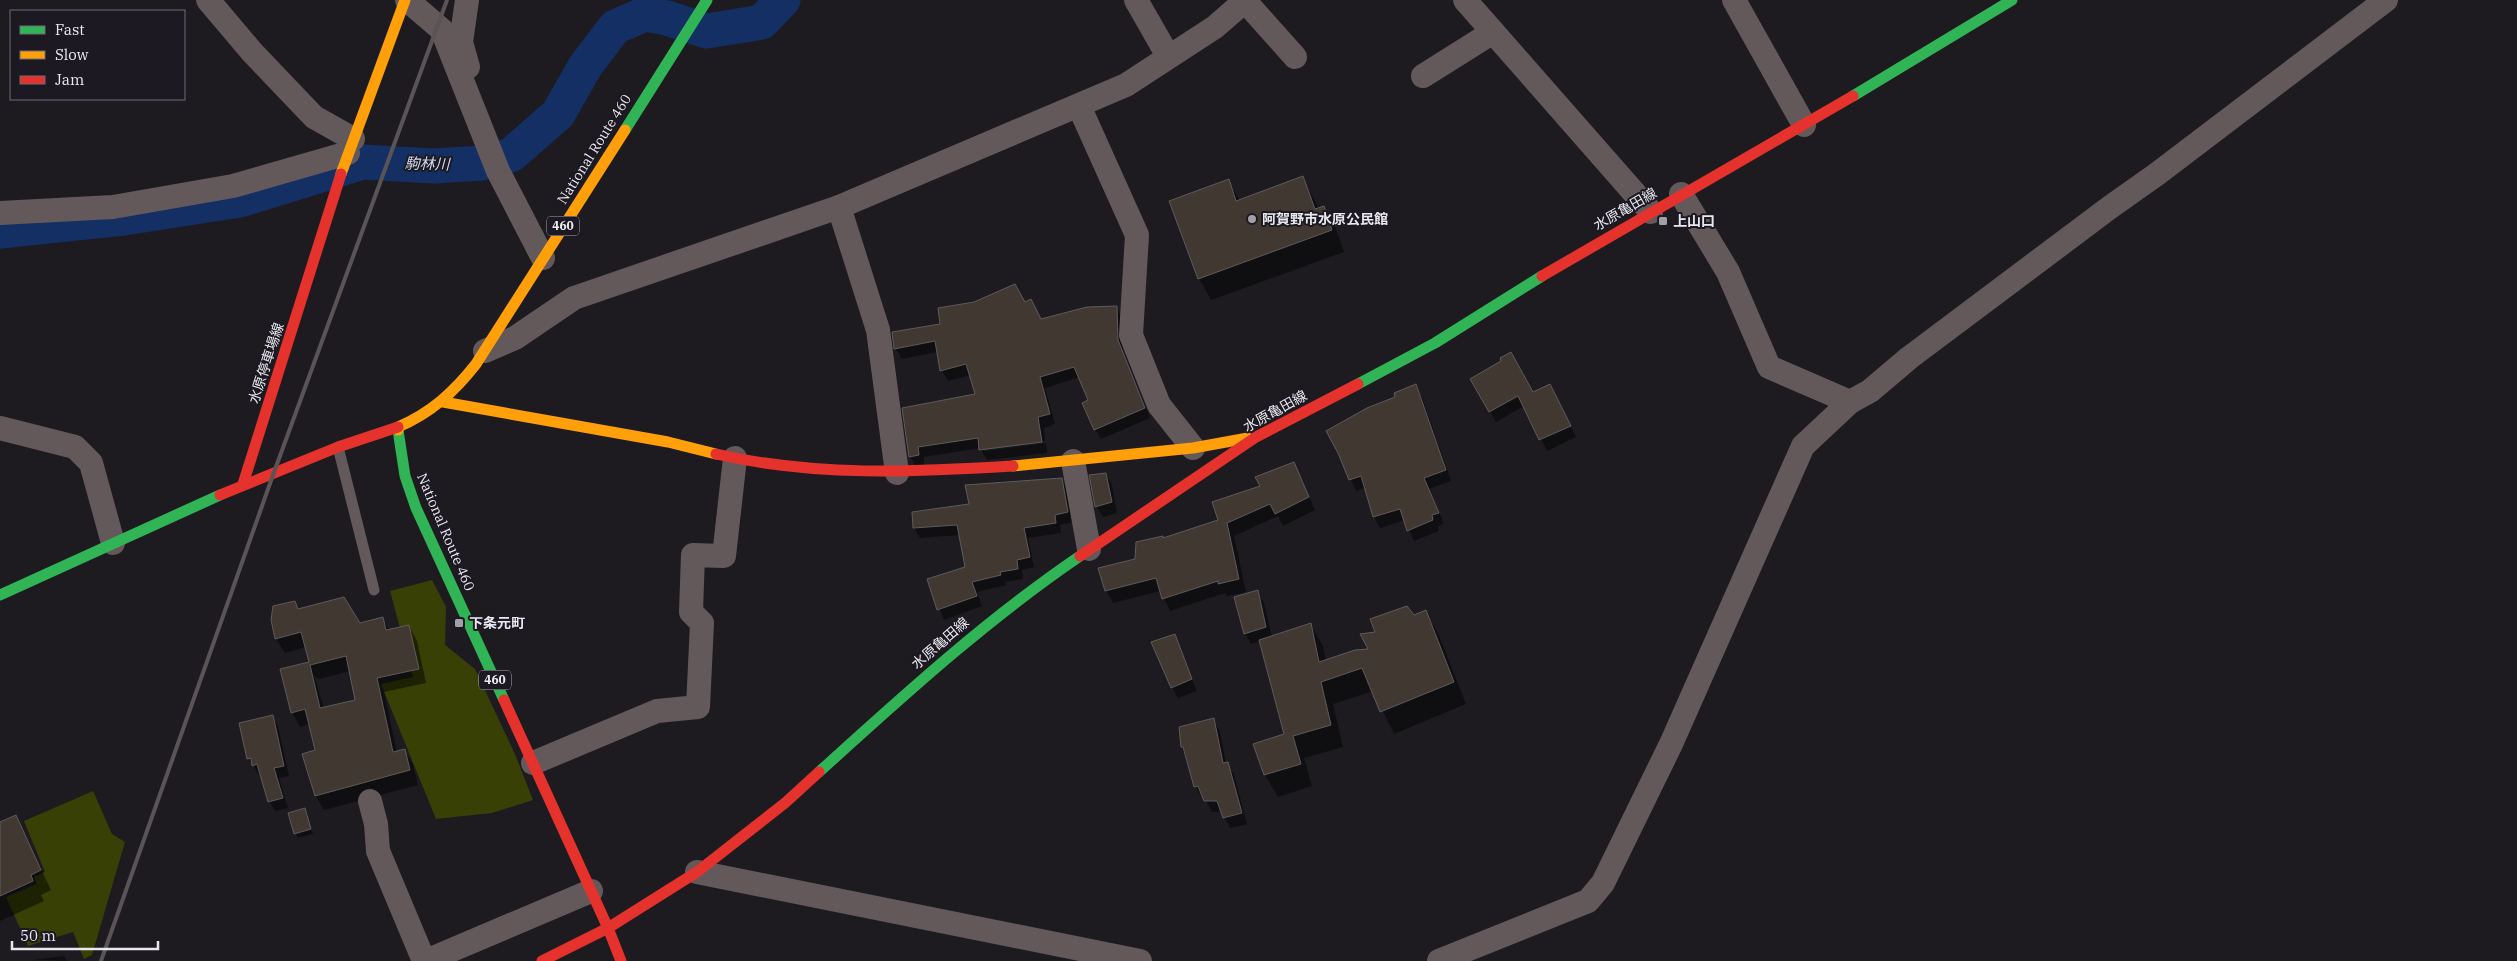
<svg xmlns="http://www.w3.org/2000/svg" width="2517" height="961" viewBox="0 0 2517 961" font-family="'IBM Plex Serif','Noto Sans JP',serif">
<rect width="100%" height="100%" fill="#1d1b20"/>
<g fill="#384006">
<path d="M432 580 446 607 445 645 475 669 515 754 533 800 492 813 436 819 381 684 413 677 390 591Z"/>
<path d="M93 791 112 834 125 842 92 955 84 959 73 932 28 946 6 897 37 884 34 877 45 872 24 821Z"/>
</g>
<g fill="#0007" fill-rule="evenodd">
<path d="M1303 178 1319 209 1323 207 1336 229 1344 252 1211 300 1199 278 1228 181 1240 201Z"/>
<path d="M1025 303 1041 320 1116 307 1122 318 1123 351 1150 418 1101 439 1095 429 1090 401 1080 377 1045 388 1055 424 1044 428 1045 441 984 448V451L1046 443 1047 453 987 460 980 448 924 457V466L916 467 910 456 904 409 976 395 971 375 948 381 942 371 938 352 902 359 896 349 941 325Z"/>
<path d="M1472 379 1533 394 1550 385 1576 437 1547 451 1524 406 1496 422Z"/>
<path d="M1415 386 1422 397 1451 481 1429 489 1444 524 1438 526 1439 531 1414 541 1405 520 1380 528 1374 517 1365 488 1356 491 1339 452 1397 397Z"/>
<path d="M1294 463 1315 510 1283 526 1278 516 1234 536 1246 592 1227 596 1225 593 1170 611 1161 591 1113 603 1106 590 1136 560 1163 539 1220 521Z"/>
<path d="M1106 474 1112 485 1117 513 1103 517 1096 506Z"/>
<path d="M1061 479 1067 489 1073 522 1060 525 1061 533 1028 538 1034 567 1022 570 1023 579 1005 582 1006 585 977 592 982 606 944 620 928 580 967 568 960 535 920 538 914 528 913 513 971 505Z"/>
<path d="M1257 592 1264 603 1272 637 1310 624 1323 646 1326 661 1370 650 1377 633 1425 611 1438 633 1466 704 1394 734 1373 691 1333 704 1343 747 1304 758 1312 786 1278 797 1265 775 1255 745 1285 734 1260 641 1251 644 1245 633Z"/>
<path d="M295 602 299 610 360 624 383 619 390 631 409 626 417 641 426 683 384 692 397 752 405 751 413 765 418 785 324 810 316 796V751L310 724 300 727 292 712 310 663 306 647 285 653 276 639ZM350 671 357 701 324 708 314 676 319 679Z"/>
<path d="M1174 636 1197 691 1178 698 1172 687Z"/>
<path d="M272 716 278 726 289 776 279 778 288 808 275 811 269 801 261 775H259L249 758Z"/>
<path d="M1213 720 1220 731 1226 764 1234 774 1247 824 1230 828 1222 812H1212L1204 797H1202L1195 786 1182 747 1180 728Z"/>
<path d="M304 809 313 834 298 838 295 833Z"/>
<path d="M15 816 51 890 41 895 44 901 0 921V824Z"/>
<path d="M64 956 67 961 33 960Z"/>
</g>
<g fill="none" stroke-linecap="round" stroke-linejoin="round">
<path stroke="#142f64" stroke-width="35" d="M0 231 124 218 240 200 363 162 433 166 482 163 511 155 558 114 586 65 615 27 645 14 667 18 707 31 762 22 783 0"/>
</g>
<g fill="#413832" stroke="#5e5b5c" fill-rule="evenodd">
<path d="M1303 176 1315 209 1324 206 1332 230 1198 279 1169 201 1229 179 1236 201Z"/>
<path d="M1015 284 1025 302 1031 299 1041 319 1087 307 1117 306 1118 340 1145 408 1094 430 1082 403 1088 400 1074 367 1040 377 1050 414 1038 417 1042 442 979 450 978 438 918 447 919 455 909 457 902 408 975 394 966 364 940 371 935 341 894 349 892 332 940 324 938 308 974 302Z"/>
<path d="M1511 352 1533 392 1550 384 1571 426 1539 440 1518 396 1489 412 1470 379 1501 361 1500 358Z"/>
<path d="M1416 384 1446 470 1424 478 1439 513 1432 515 1433 520 1407 531 1400 509 1373 517 1361 476 1349 480 1338 453 1326 431 1367 408 1395 397 1394 393Z"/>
<path d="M1294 462 1309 497 1275 514 1270 504 1227 523 1239 579 1218 584V581L1162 599 1156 578 1105 591 1098 568 1135 559 1136 542 1163 536V538L1218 520 1212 502 1260 486 1255 477Z"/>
<path d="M1106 473 1112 502 1095 507 1089 475Z"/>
<path d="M1062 478 1068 512 1055 515 1056 523 1024 528 1030 557 1017 560 1018 569 1000 572 1001 575 972 582 977 596 937 610 927 579 965 567 957 525 913 528 912 512 969 504 965 485Z"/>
<path d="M1258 590 1266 627 1244 634 1234 597Z"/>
<path d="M344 597 360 623 383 617 386 630 409 625 419 669 377 678 393 752 405 749 410 770 315 796 302 754 315 750 305 709 291 713 280 669 309 662 301 632 275 639 271 620 273 606 295 601 298 609ZM346 656 355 700 320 708 310 665Z"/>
<path d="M1407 606 1414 615 1426 610 1454 682 1380 712 1362 668 1321 682 1331 725 1293 736 1301 764 1264 775 1253 744 1284 734 1259 640 1311 623 1319 662 1355 650 1368 649 1360 634 1375 632 1370 619Z"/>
<path d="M1175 634 1192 679 1171 688 1151 642Z"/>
<path d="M273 715 284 766 274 768 283 798 268 802 257 764 252 766 251 758 247 759 239 723Z"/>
<path d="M1214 718 1223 763 1228 762 1242 813 1223 818 1217 801H1204L1198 786 1194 787 1183 747H1181L1179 727Z"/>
<path d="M305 808 311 829 294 834 288 813Z"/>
<path d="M16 815 41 870 31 875 33 881 0 896V822Z"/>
</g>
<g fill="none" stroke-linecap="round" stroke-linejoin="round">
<path stroke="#64595a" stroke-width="11" d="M338 447 374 590"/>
<g stroke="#64595a" stroke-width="24">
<path d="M208 0 252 52 314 117 353 139"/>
<path d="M407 0 442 30 498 171 543 258"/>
<path d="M467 0 461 42 468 67"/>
<path d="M1136 0 1168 56"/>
<path d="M1465 0 1651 212"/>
<path d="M1734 0 1804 125"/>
<path d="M1245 1 1295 57"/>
<path d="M1423 76 1493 32"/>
<path d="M1079 106 1137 235 1131 335 1159 405 1193 448"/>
<path d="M1681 194 1728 272 1769 367 1850 402"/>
<path d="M839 207 878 330 897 473"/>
<path d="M0 213 113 207 233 186 348 153"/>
<path d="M485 351 515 338 574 298 839 207 1126 85 1215 27 1246 0"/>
<path d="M0 428 75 447 91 463 113 543"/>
<path d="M1073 461 1089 549"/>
<path d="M533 763 657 711 698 707 702 623 691 612 693 555 724 556 735 458"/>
<path d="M370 801 376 824 378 851 424 961"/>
<path d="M697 872 1140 961"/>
<path d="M426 961 591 891"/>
<path d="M1439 961 1588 901 1603 883 1671 744 1803 446 1850 402 1870 391 1909 358 2109 208 2157 174 2386 0"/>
</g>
<g stroke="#30b455" stroke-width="11">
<path d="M1853 96 2012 0"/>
<path d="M625 130 707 0"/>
<path d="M1358 384 1435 343 1542 276"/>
<path d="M398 430 405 476 416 508 504 700"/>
<path d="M0 595 220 495"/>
<path d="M819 772C903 696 986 620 1080 556"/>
</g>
<g stroke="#ff9f0a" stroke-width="11">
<path d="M341 174 405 0"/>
<path d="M443 402 668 442 716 454"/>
<path d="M398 430V427C431 413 454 392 476 364L625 130"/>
<path d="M1013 466 1193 448 1248 438"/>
</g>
<g stroke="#e5322d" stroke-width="11">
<path d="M1542 276 1853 96"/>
<path d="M716 454C817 477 912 472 1013 466"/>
<path d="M243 484 341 174"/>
<path d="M220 495 338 447 398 427"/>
<path d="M1080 556 1256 437 1358 384"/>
<path d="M504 700 608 928 542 961"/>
<path d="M608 928 697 872 785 803 819 772"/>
<path d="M608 928 621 961"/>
</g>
<path stroke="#5a5457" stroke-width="4" d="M101 961 273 475 447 0"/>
</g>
<g fill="#a2a0a6" stroke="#1c1922" stroke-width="2">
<circle cx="1252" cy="219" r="5"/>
<rect x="1658" y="216" width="10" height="10" rx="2.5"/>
<rect x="454" y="618" width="10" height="10" rx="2.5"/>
</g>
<g text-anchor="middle" stroke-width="4" stroke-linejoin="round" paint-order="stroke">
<g fill="#1c1922" stroke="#acaab1" stroke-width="1">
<rect x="547" y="216.5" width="32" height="19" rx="4"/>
<rect x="479" y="670.5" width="32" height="19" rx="4"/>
</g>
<g font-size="12" font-weight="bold" fill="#e9e8ee">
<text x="563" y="230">460</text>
<text x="495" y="684">460</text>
</g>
<g font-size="14" fill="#e9e8ee" stroke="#1c1922">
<text transform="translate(594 149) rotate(-58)" y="5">National Route 460</text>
<text transform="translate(1625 209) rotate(-30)" y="5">水原亀田線</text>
<text transform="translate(266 363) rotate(-72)" y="5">水原停車場線</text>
<text transform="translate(1275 411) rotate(-29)" y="5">水原亀田線</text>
<text transform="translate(446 532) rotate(67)" y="5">National Route 460</text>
<text transform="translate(940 643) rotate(-41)" y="5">水原亀田線</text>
</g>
<g font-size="14" font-weight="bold" fill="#e9e8ee" stroke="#1c1922" text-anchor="start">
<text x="1262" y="224">阿賀野市水原公民館</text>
<text x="1673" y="226">上山口</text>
<text x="469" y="628">下条元町</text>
</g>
<g font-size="15" font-style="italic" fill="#d0dbed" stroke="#1c1922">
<text transform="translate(427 164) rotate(1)" y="5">駒林川</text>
</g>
</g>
<rect x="10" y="10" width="175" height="90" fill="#1c1922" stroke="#6e6c74"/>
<rect x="20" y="26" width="25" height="8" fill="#30b455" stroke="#6e6c74"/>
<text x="55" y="35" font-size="15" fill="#e9e8ee">Fast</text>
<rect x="20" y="51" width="25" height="8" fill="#ff9f0a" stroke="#6e6c74"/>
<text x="55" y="60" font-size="15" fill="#e9e8ee">Slow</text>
<rect x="20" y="76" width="25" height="8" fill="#e5322d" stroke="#6e6c74"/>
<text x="55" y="85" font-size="15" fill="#e9e8ee">Jam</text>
<path d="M12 941v8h146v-8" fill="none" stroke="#e9e8ee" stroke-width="2.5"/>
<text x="20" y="941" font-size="15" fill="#e9e8ee" stroke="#1c1922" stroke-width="4" paint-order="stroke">50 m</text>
</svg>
